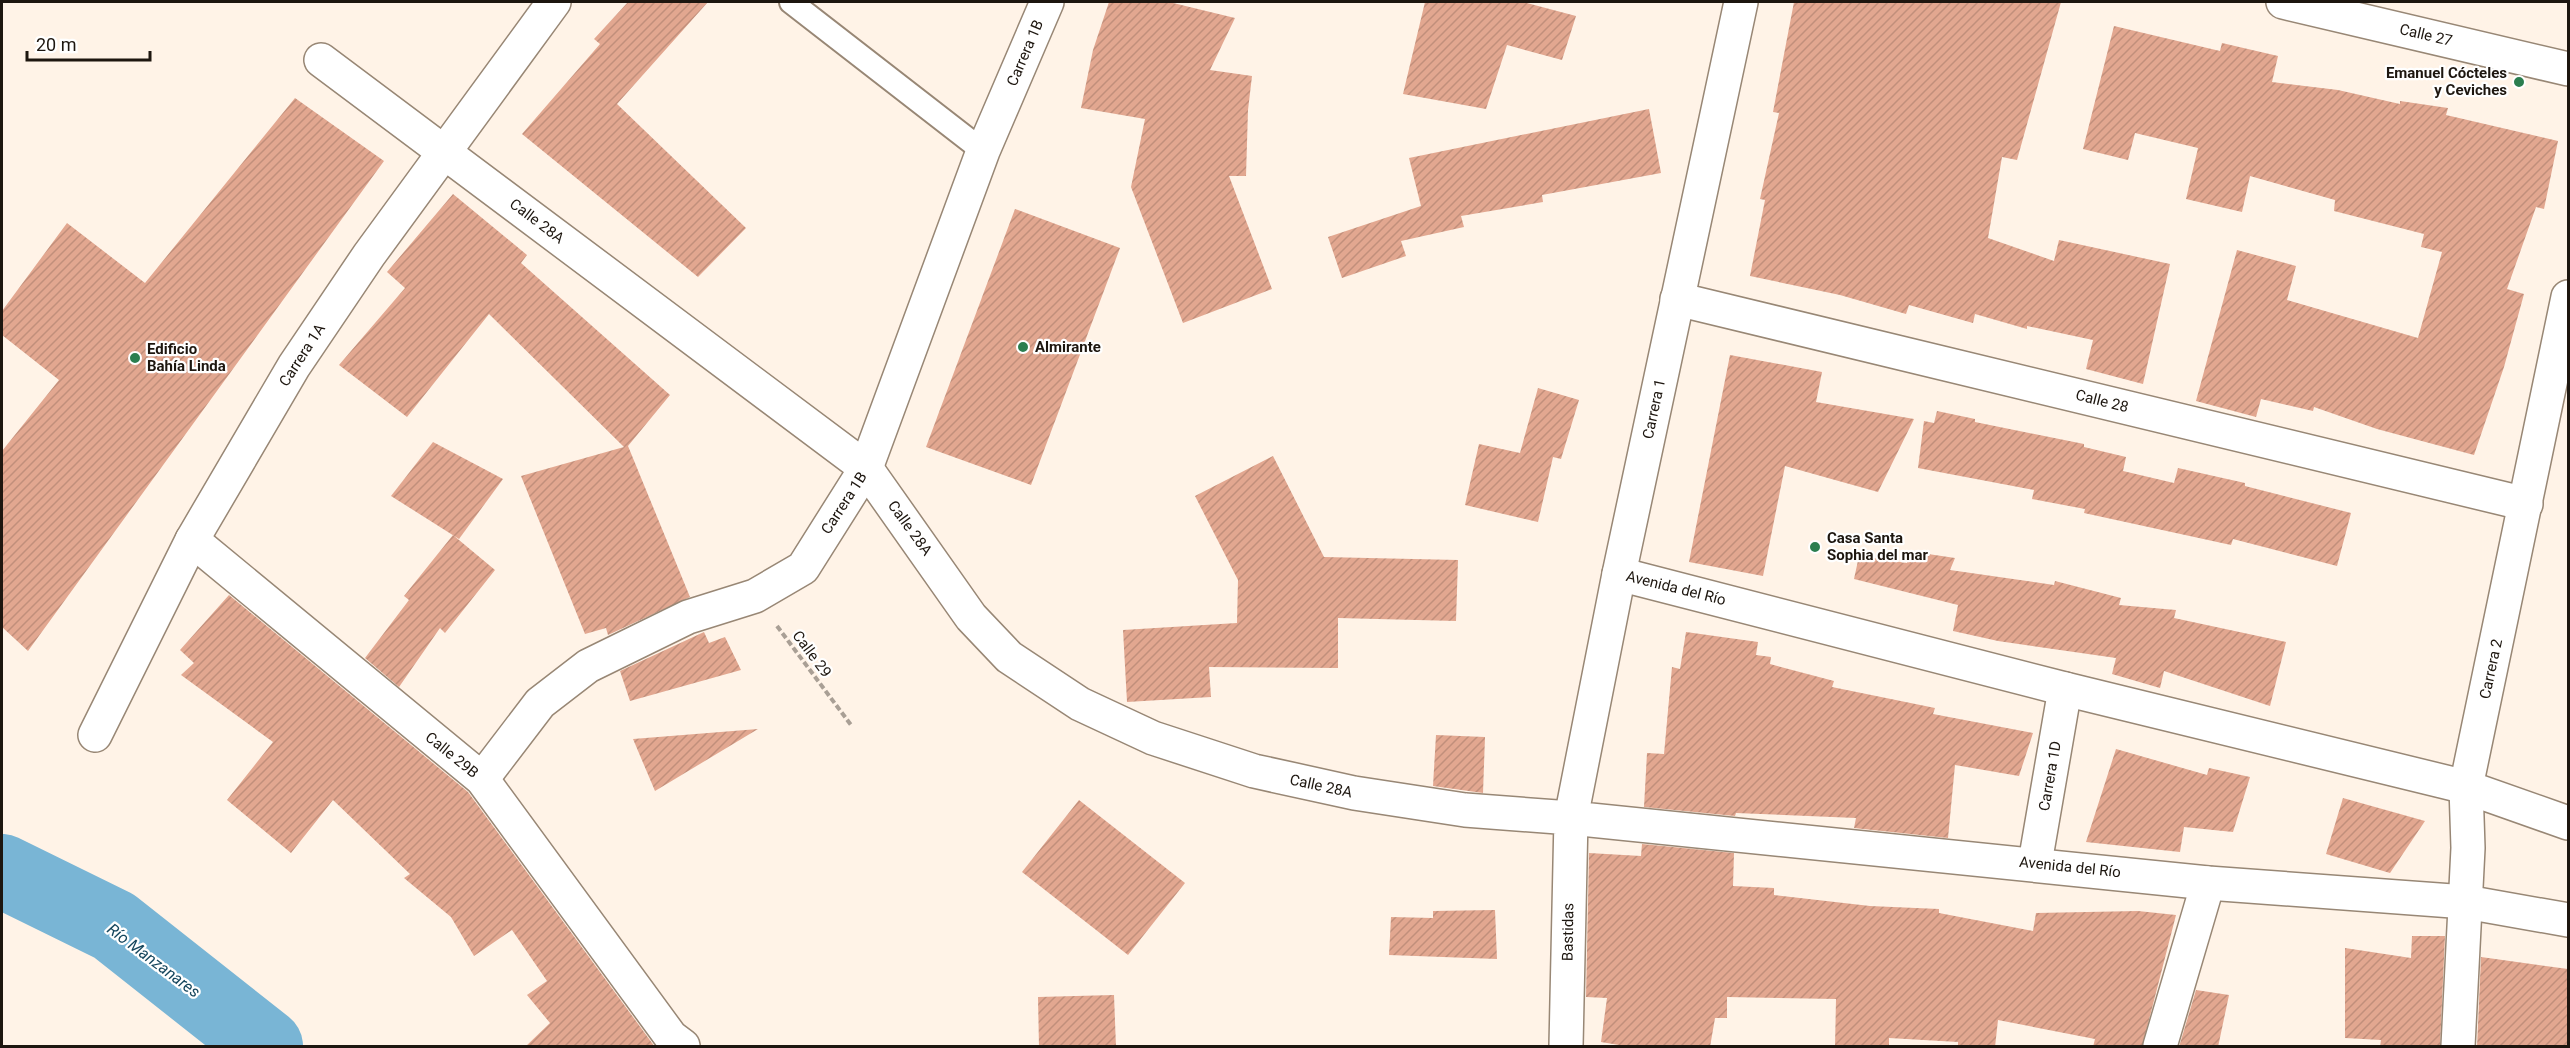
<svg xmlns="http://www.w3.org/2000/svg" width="2570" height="1048" viewBox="0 0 2570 1048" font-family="Roboto,sans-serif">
<defs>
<pattern id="building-hatch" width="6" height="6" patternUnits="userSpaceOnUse" patternTransform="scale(1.5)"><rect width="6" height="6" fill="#e2a790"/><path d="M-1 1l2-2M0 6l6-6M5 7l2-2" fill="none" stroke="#c18f7b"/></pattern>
</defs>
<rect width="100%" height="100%" fill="#fff3e7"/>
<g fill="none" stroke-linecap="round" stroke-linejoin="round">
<path stroke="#79b5d5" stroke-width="74" d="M2 871 114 926 266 1046"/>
</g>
<g fill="url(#building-hatch)">
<path d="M628 2H708L617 104 746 228 698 277 522 134 600 44 594 39Z"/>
<path d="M1109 2H1169L1235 18 1210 70 1252 76 1248 110 1246 176H1229L1272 289 1183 323 1131 187 1145 119 1081 108 1093 50Z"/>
<path d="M1425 2H1523L1576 16 1562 60 1507 45 1486 109 1403 94Z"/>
<path d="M1794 2H2061L2017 160 2002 157 1988 238 2054 261 2059 240 2170 264 2143 384 2086 369 2093 340 2027 326V329L1975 314 1973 323 1909 305 1906 314 1840 295 1750 276 1765 200 1760 199 1779 113 1773 112Z"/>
<path d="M2114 26 2220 51 2222 43 2278 56 2272 82 2338 90 2400 104V101L2448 108 2446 115 2558 141 2544 209 2536 207 2507 289 2524 294 2504 367 2474 455 2377 429 2314 407 2313 411 2261 399 2256 417 2196 401 2237 250 2296 266 2287 300 2418 338 2442 252 2421 247 2424 234 2334 211 2335 200 2250 176 2242 212 2186 199 2198 148 2135 133 2128 160 2083 149Z"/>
<path d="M295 98 384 161 28 651 2 627V451L59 380 2 335V311L67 223 145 283Z"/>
<path d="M1649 109 1661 173 1542 195 1543 202 1461 216 1464 227 1401 241 1406 256 1342 278 1328 237 1421 206 1409 158Z"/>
<path d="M453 194 527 255 521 263 670 395 628 446 690 597 608 635 606 628 585 634 521 476 624 447 489 314 407 417 339 365 405 288 387 272Z"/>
<path d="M1015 209 1120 248 1031 485 926 447Z"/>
<path d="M1730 355 1822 372 1816 402 1914 419 1878 492 1785 466 1763 576 1689 562Z"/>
<path d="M1538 388 1579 400 1561 459 1553 457 1538 522 1465 505 1479 444 1520 453Z"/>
<path d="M1937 411 1975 419V422L2084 444V447L2126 457 2123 471 2174 483 2178 468 2245 483V486L2351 513 2337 566 2233 539 2231 545 2084 513 2085 509 2032 499 2034 490 1918 468 1924 421 1934 423Z"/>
<path d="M433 442 503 479 459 539 391 496Z"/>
<path d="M1273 456 1324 557 1458 560 1456 621 1338 618V668L1209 667 1211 697 1127 702 1123 630 1237 623 1238 580 1195 496Z"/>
<path d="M453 535 495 570 445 633 440 628 399 687 365 658 409 600 404 596Z"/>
<path d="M1908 551 1955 558 1950 570 2054 585 2055 581 2121 598 2119 605 2176 610 2174 618 2286 642 2270 706 2164 671 2160 688 2112 674 2116 658 1998 641 1953 631 1958 605 1854 579 1859 556 1907 563Z"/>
<path d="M229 595 468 792 655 1047H525L550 1023 527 995 547 981 512 930 474 956 451 917 404 878 410 874 333 800 291 853 227 800 273 742 181 675 194 663 180 650Z"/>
<path d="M704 632 709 643 725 637 741 670 630 701 620 671Z"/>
<path d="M1686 632 1758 642 1756 655 1771 657 1770 664 1834 681 1832 687 1935 708 1933 714 2033 733 2019 776 1955 765 1948 838 1854 828 1856 818 1736 813 1735 816 1644 807 1647 753 1664 754 1672 667 1680 669Z"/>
<path d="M758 729 655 791 633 739Z"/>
<path d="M1436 735 1485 737 1483 793 1433 786Z"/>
<path d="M2116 749 2207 775 2209 768 2250 777 2233 832 2184 827 2180 852 2086 842Z"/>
<path d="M2343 798 2425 821 2390 873 2326 854Z"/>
<path d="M1079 800 1185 883 1128 955 1022 872Z"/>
<path d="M1642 844 1734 853 1733 886 1774 888V895L1870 906 1939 909V913L2033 931 2036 913 2138 911 2176 915 2142 1047H2093L2095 1039 1998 1020 1995 1047H1958V1042L1889 1038V1047H1835L1836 999 1727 997V1018H1715L1710 1047H1631L1601 1042 1607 998 1586 997 1589 853 1641 856Z"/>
<path d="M1495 910 1497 959 1389 955 1391 917 1433 918V911Z"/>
<path d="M2412 936H2445L2440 1047H2380L2381 1040 2345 1038V948L2411 958Z"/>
<path d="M2481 957 2568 969V1047H2477Z"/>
<path d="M2196 990 2229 995 2218 1047H2179Z"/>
<path d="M1114 995 1116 1047H1039L1038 997Z"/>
</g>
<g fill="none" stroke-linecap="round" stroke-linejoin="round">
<g stroke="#988775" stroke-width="26">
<path id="service" d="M791 2 983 151"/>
</g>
<g stroke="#988775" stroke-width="36">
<g id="minor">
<path d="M2283 2 2568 69"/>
<path d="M321 60 866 468 971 617 1009 657 1080 704 1153 738 1254 771 1354 793 1465 810 1571 818 1566 1046"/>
<path d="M1677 299 2526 504"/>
<path d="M192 540 482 779 671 1037 683 1046"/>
<path d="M95 735 192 540 294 366 369 255 554 2"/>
<path d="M482 779 540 703 588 666 688 617 755 596 803 568 866 468 983 151 1047 2"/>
<path d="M2035 863 2065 689"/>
<path d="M2160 1046 2208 883"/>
<path d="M2458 1046 2468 848 2466 787 2568 297"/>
</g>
</g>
<g stroke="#988775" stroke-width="36">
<g id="tertiary">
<path d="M1741 2 1619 574 1571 818 2208 883 2466 902 2568 920"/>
<path d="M1619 574 2065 689 2466 787 2568 823"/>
</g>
</g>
<path stroke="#a99f95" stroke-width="4" stroke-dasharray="6 3" stroke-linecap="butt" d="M777 626 851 725"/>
<use href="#service" stroke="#fff" stroke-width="22"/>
<use href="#minor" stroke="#fff" stroke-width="33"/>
<use href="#tertiary" stroke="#fff" stroke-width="33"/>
</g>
<g fill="#2b7e4f" stroke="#fff" stroke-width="2">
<circle cx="2519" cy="82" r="6"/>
<circle cx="1023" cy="347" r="6"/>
<circle cx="135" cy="358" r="6"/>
<circle cx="1815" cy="547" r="6"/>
</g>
<g text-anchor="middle" stroke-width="4.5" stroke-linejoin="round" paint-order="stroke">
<g font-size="15" fill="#1d160f" stroke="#fff">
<text transform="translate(2426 35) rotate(13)" y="5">Calle 27</text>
<text transform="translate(1025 53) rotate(-67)" y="5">Carrera 1B</text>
<text transform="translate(537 221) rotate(37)" y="5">Calle 28A</text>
<text transform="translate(302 355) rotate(-57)" y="5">Carrera 1A</text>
<text transform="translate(2102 401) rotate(14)" y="5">Calle 28</text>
<text transform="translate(1654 409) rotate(-78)" y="5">Carrera 1</text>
<text transform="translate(844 503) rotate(-57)" y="5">Carrera 1B</text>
<text transform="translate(910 528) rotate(54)" y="5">Calle 28A</text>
<text transform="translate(1676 588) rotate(14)" y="5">Avenida del Río</text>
<text transform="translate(812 654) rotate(53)" y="5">Calle 29</text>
<text transform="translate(2491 669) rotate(-78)" y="5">Carrera 2</text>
<text transform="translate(452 755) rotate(39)" y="5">Calle 29B</text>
<text transform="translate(2050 776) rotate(-80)" y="5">Carrera 1D</text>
<text transform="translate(1321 786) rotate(12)" y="5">Calle 28A</text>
<text transform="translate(2070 867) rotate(6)" y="5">Avenida del Río</text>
<text transform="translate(1568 932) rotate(-89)" y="5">Bastidas</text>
</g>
<g font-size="15" font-weight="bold" fill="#1d160f" stroke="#fff" text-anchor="start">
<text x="2507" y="78" text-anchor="end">Emanuel Cócteles<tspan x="2507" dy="17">y Ceviches</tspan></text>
<text x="1035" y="352">Almirante</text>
<text x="147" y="354">Edificio<tspan x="147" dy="17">Bahía Linda</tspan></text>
<text x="1827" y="543">Casa Santa<tspan x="1827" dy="17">Sophia del mar</tspan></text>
</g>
<g font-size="16" font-style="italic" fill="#15465d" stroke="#fff">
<text transform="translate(154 960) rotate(37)" y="6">Río Manzanares</text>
</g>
</g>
<rect width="2570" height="1048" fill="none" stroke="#1d160f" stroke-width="6"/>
<path d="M27 51v9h123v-9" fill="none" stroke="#1d160f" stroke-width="3"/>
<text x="36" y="51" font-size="18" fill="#1d160f" stroke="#ffffff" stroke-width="4.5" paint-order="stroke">20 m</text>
</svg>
